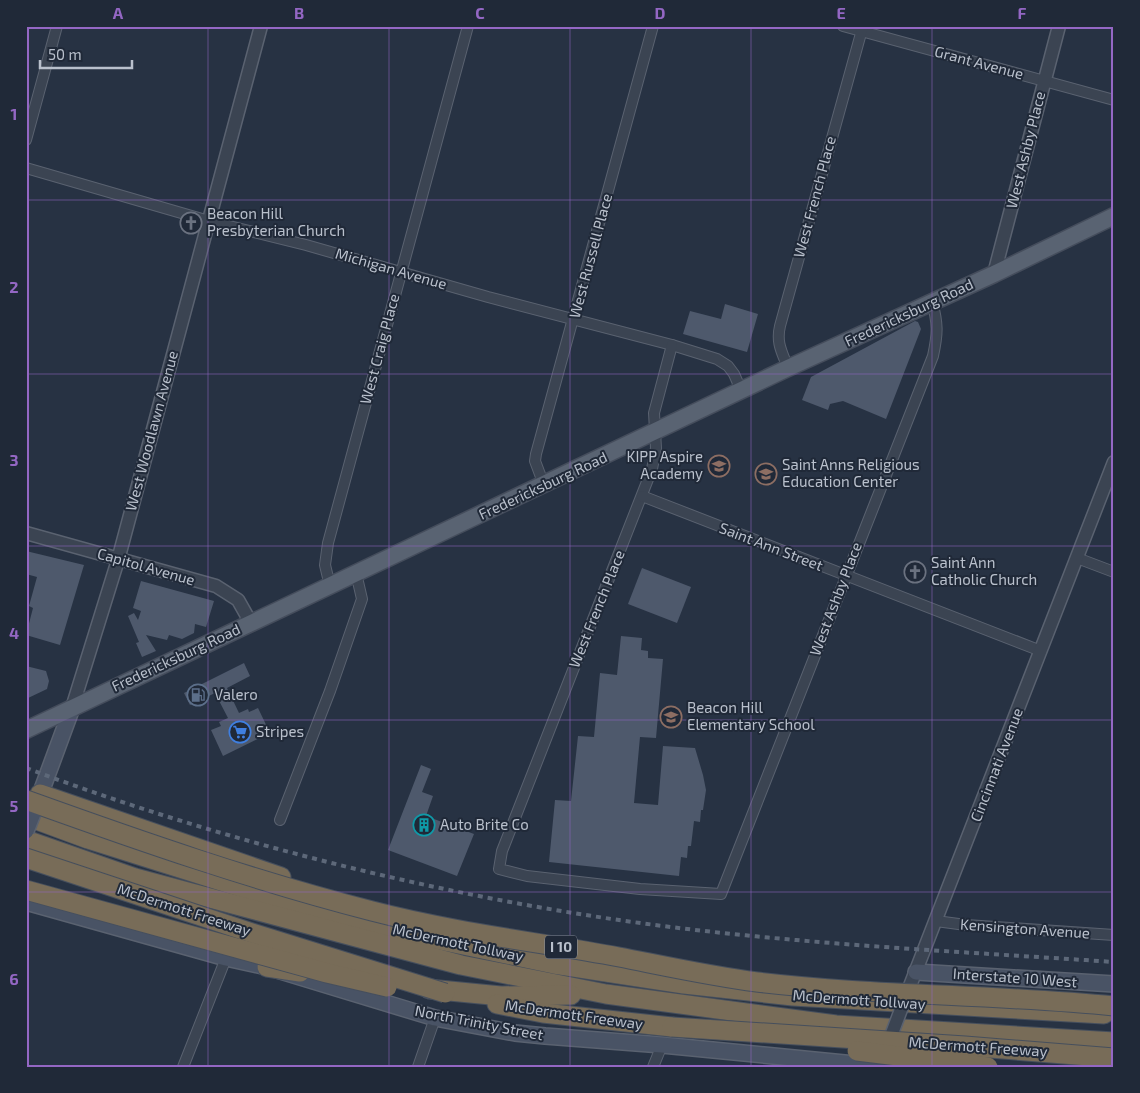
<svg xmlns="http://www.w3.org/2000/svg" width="1140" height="1093" viewBox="0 0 1140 1093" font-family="'Exo 2',sans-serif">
<rect width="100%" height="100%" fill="#273243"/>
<g fill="#4e596c">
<path d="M725 304 758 314 747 352 683 334 690 311 721 319Z"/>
<path d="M915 321 918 322 921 329 886 419 843 401 830 404 828 410 802 400 811 377Z"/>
<path d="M26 551 84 565 60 645 26 635 33 608 29 606 37 577 26 574Z"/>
<path d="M642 568 691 587 677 623 628 604Z"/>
<path d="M141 581 214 601 206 627 195 624 194 633 182 639 169 635 167 640 146 635 156 651 142 657 136 643 139 642 128 616 134 613 138 620 141 611 133 608Z"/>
<path d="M621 636 642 638 641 650 648 651V658L663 659 656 738 640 737 634 803 658 805 663 746 695 748 703 775 706 790 703 810H701L700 822 694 821 691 846H688L687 858 681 857 679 876 549 862 555 800 571 801 578 736 594 737 600 673 617 675Z"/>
<path d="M244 663 250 676 227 688 239 713 248 709 249 712 258 708 270 733 223 756 211 730 221 726 219 722 228 718 215 693 190 705 184 693Z"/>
<path d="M26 666 46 671 49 681 47 689 26 699Z"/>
<path d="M421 765 431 769 422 792 433 796 426 816 474 834 457 876 388 850Z"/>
</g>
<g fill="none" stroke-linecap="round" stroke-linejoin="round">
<g stroke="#5a6270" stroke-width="12">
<g id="minor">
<path d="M843 26 1114 100"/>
<path d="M26 140 57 26"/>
<path d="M26 168 209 221 306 245 488 297 672 345 717 359 728 366 734 374 741 390"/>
<path d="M672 345 654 413 656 448 652 469 502 851 499 869 527 876 640 889 721 894 933 356C938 333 938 324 932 301"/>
<path d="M788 368C782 352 776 343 780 326L863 26"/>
<path d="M544 485 535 461 536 454 653 26"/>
<path d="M642 496 1041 651"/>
<path d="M1077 558 1114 572"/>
<path d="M330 586 325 565 328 543 468 26"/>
<path d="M280 820 330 691 362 599 356 573"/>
<path d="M936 921 966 925 1114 935"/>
<path d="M183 1067 226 958"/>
<path d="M418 1067 435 1018"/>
<path d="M653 1067 662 1045"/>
</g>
</g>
<g stroke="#5a6270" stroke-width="15">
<g id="tertiary">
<path d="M994 274 1059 26"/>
<path d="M26 533 216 586 238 600 251 623"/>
<path d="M72 708 118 560 261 26"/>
<path d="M908 991 1114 462"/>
</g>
</g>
<g stroke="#5a6270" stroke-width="18">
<g id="secondary">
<path d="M37 803 72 708"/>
<path d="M26 902 226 958 267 967 435 1018 515 1033 545 1036 662 1045 885 1067"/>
<path d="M916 972 1114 984"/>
</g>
</g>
<g stroke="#454d5c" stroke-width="19">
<path id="primary" d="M26 730 788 368 994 274 1114 216"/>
</g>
<g stroke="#464f5d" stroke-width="21">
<g id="motorway">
<path d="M40 794 281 877"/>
<path d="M26 816 88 839 322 913 421 936 554 964 684 984 793 996 1104 1014"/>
<path d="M26 840 135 878 461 965 606 994 836 1025 1114 1042"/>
<path d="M267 967 300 972"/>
<path d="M429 989 501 996 571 995"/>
<path d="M497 1004 543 1013 672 1027"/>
</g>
</g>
<use href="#minor" stroke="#3b4452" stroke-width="10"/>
<use href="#tertiary" stroke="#3b4452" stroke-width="12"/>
<use href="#secondary" stroke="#495365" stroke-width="15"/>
<use href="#primary" stroke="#596372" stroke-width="16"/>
<use href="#motorway" stroke="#786c58" stroke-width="19"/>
<path stroke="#5d6879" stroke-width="4" stroke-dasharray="5 5" stroke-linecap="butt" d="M26 768C208 836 400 886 592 916 765 943 939 950 1114 962"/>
<g stroke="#5a6270" stroke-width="15" stroke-linecap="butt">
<path id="tertiary-bridge" d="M888 1044 908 991"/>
</g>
<g stroke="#5a6270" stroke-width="18" stroke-linecap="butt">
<path id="secondary-bridge" d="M26 831 37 803"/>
</g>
<g stroke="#464f5d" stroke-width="21" stroke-linecap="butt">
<g id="motorway-bridge">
<path d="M26 800C140 841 255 881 372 911 453 932 537 942 619 957 665 966 710 976 757 982 875 996 995 994 1114 1006"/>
<path d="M26 858 252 933 445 993"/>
<path d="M26 890 327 973 387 987"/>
<path d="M672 1027 965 1046 1114 1058"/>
<path d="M857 1051 988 1067"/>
</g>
</g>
<use href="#tertiary-bridge" stroke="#3b4452" stroke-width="12"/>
<use href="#secondary-bridge" stroke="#495365" stroke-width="15"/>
<use href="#motorway-bridge" stroke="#786c58" stroke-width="19"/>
</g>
<path fill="none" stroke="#9467c4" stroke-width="1" stroke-opacity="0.55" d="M208 26V1067M389 26V1067M570 26V1067M751 26V1067M932 26V1067M26 200H1114M26 374H1114M26 546H1114M26 720H1114M26 892H1114"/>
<defs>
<g id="church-ring" transform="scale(1.125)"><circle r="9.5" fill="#202938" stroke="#6b7280" stroke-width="1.5"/><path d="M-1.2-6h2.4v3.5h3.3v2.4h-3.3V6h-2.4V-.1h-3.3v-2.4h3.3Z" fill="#6b7280"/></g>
<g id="school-ring" transform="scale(1.125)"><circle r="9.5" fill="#202938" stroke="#8d6e63" stroke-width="1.5"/><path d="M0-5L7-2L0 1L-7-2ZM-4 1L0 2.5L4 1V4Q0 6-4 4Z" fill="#8d6e63"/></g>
<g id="fuel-ring" transform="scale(1.125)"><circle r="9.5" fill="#202938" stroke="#5c6f8a" stroke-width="1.5"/><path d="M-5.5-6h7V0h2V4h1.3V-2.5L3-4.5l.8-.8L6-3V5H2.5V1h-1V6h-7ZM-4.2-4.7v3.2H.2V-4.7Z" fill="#5c6f8a"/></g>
<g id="supermarket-ring" transform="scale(1.125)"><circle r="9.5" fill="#202938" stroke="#3f7fe0" stroke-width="1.5"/><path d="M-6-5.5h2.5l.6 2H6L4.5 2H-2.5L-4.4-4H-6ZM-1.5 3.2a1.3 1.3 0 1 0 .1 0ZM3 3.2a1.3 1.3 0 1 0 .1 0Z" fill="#3f7fe0"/></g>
<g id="building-ring" transform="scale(1.125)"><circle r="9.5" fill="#202938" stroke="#0f9aa8" stroke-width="1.5"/><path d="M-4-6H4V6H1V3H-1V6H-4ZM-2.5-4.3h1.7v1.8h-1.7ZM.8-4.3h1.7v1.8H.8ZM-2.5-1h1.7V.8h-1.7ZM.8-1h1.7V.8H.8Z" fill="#0f9aa8"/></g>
</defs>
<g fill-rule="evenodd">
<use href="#church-ring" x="191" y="223"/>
<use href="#school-ring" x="719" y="466"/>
<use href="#school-ring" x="766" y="474"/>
<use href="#church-ring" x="915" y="572"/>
<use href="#fuel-ring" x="198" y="695"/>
<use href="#school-ring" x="671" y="717"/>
<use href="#supermarket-ring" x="240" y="732"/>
<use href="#building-ring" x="424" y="825"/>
</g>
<g text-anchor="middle" stroke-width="4" stroke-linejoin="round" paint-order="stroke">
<rect fill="#202938" stroke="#8b93a0" stroke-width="1" x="545" y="935.5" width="32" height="23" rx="4"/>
<g font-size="14" font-weight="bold" fill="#b9c0cc">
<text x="561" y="952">I 10</text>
</g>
<g font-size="15" fill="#b9c0cc" stroke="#202938">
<text transform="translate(979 63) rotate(15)" y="5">Grant Avenue</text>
<text transform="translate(1026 150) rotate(-76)" y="5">West Ashby Place</text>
<text transform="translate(815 197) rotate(-75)" y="5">West French Place</text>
<text transform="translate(591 256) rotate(-75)" y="5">West Russell Place</text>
<text transform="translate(391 269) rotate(16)" y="5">Michigan Avenue</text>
<text transform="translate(909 313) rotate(-25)" y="5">Fredericksburg Road</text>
<text transform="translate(380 349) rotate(-75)" y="5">West Craig Place</text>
<text transform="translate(152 431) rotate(-75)" y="5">West Woodlawn Avenue</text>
<text transform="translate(543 486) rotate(-25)" y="5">Fredericksburg Road</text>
<text transform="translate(771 547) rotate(21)" y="5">Saint Ann Street</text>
<text transform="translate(146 567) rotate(16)" y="5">Capitol Avenue</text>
<text transform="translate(836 599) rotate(-69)" y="5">West Ashby Place</text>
<text transform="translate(597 609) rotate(-68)" y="5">West French Place</text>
<text transform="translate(176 658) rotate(-25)" y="5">Fredericksburg Road</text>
<text transform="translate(997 765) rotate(-69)" y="5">Cincinnati Avenue</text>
<text transform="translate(184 910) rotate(18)" y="5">McDermott Freeway</text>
<text transform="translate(1025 929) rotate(4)" y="5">Kensington Avenue</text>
<text transform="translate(458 943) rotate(12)" y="5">McDermott Tollway</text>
<text transform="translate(1015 978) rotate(4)" y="5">Interstate 10 West</text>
<text transform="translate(859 1000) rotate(4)" y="5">McDermott Tollway</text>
<text transform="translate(574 1015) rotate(8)" y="5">McDermott Freeway</text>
<text transform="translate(479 1023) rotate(11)" y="5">North Trinity Street</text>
<text transform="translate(978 1047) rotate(4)" y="5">McDermott Freeway</text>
</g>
<g font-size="15" fill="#b9c0cc" stroke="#202938" text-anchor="start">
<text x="207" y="219">Beacon Hill<tspan x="207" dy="17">Presbyterian Church</tspan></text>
<text x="703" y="462" text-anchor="end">KIPP Aspire<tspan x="703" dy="17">Academy</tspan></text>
<text x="782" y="470">Saint Anns Religious<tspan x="782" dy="17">Education Center</tspan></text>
<text x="931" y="568">Saint Ann<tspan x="931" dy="17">Catholic Church</tspan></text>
<text x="214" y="700">Valero</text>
<text x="687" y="713">Beacon Hill<tspan x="687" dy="17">Elementary School</tspan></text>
<text x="256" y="737">Stripes</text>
<text x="440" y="830">Auto Brite Co</text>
</g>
</g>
<rect width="1140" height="1093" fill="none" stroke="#202938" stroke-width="55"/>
<path d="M40 60v8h92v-8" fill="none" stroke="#b9c0cc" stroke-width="2.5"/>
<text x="48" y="60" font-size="15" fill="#b9c0cc" stroke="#202938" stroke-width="4" paint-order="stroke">50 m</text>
<rect x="28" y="28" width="1084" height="1038" fill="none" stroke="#9467c4" stroke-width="2"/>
<g font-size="16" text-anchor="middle" font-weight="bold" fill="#9467c4">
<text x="118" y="19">A</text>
<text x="299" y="19">B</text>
<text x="480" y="19">C</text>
<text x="660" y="19">D</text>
<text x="841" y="19">E</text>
<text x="1022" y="19">F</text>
<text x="14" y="120">1</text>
<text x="14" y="293">2</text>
<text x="14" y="466">3</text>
<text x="14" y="639">4</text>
<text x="14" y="812">5</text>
<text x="14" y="985">6</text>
</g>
</svg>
